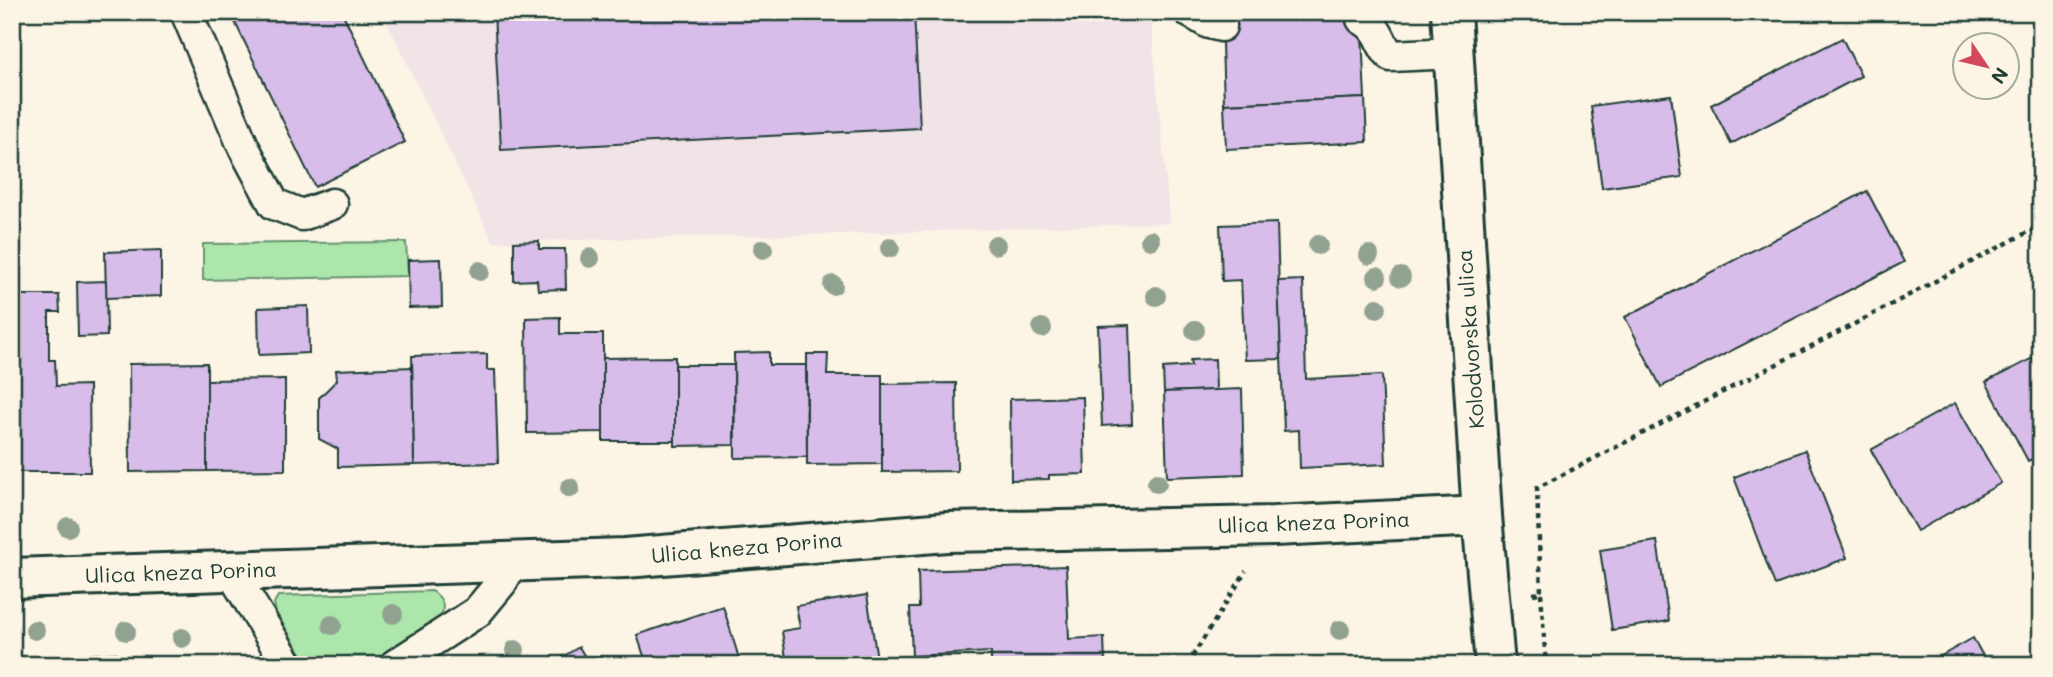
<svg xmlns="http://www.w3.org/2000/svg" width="2053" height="677" viewBox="0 0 2053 677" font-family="Mali,sans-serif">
<rect width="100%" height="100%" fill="#fcf5e5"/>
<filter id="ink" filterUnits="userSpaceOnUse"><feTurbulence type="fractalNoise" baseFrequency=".0143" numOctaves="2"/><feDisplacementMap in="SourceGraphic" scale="14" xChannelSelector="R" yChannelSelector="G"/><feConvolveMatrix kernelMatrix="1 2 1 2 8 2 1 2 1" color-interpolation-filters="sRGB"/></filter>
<g filter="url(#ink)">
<path fill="#f1e4e7" d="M382 12H1150L1170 223 880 233 493 242Z"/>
<g fill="#ace6ab" stroke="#669270" stroke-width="2">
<path d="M406 242 408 276 203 280V244Z"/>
<path d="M432 591C444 599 446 607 439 620L373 665H310L306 661 276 613 274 603 278 596Z"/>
</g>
<g fill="#d8bdeb" stroke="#1f3d34" stroke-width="2">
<path d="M230 12H342L405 142 315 187Z"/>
<path d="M494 12H914L920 128 501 150Z"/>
<path d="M1221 12H1361L1365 98 1224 104Z"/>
<path d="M1842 38 1861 76 1731 144 1711 105Z"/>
<path d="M1671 95 1682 177 1602 188 1591 106Z"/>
<path d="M1365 98 1367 142 1226 149 1224 104Z"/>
<path d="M1867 191 1904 262 1661 387 1625 317Z"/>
<path d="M1277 223 1281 359 1245 360 1241 280 1222 281 1220 225Z"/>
<path d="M539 241V249H565L566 289 538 290 537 280 514 281V242Z"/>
<path d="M161 250V296L106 298 105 252Z"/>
<path d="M441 259 442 307 409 308 408 260Z"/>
<path d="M1303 280 1306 379 1382 375 1386 464 1300 468 1299 430 1284 431 1278 281Z"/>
<path d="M106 281 107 336 78 337 77 282Z"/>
<path d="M12 295H59L60 312H49V360H55L56 386 89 385 90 472H12Z"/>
<path d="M308 306 309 353 259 355 258 308Z"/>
<path d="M560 317V334H603V432L527 433 526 318Z"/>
<path d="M1129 325 1132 424 1102 426 1098 326Z"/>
<path d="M769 352V365H806L807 457 735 458 734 353Z"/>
<path d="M487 354V370H495L498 463 414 465 412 356Z"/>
<path d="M807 354H828L827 375H882V464L807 465Z"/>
<path d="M2041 354V455L2028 461 1986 382Z"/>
<path d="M675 357 676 441H603V358Z"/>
<path d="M1215 359 1216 390 1164 392 1163 368 1191 366 1190 360Z"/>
<path d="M207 363V471L130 472 129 364Z"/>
<path d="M675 365H734V445L675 446Z"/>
<path d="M412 367 414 465 338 467V449L319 439V398L337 380 336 370Z"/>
<path d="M285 379V470L207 471V380Z"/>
<path d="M956 383 957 471 882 472V384Z"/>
<path d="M1242 389 1244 474 1167 477 1164 392Z"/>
<path d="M1083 397 1085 474 1049 475V479L1011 480 1010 399Z"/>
<path d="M1955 403 2001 483 1917 531 1871 450Z"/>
<path d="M1805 450 1847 558 1775 585 1734 477Z"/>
<path d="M1657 541 1669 621 1612 630 1600 550Z"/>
<path d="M1066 566 1069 639 1104 637 1105 665H991V652L912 656 910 608H919L918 571Z"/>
<path d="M867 595 878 665H787L782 631 800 628 796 606Z"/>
<path d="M723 606 741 665H647L637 635Z"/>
<path d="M1973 638 1988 665H1925Z"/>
<path d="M579 647 590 665H549Z"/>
<path d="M117 653V665H26L25 659Z"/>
<path d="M1747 655 1748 665H1656Z"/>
</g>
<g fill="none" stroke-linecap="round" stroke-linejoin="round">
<g stroke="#1f3d34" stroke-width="35">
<g id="service">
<path d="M186 12 244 148 274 204 302 215 332 204"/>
<path d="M1190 12 1209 23 1221 26"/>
<path d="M1362 19C1381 29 1379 45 1391 56L1454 53"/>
<path d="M231 571 288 665"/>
<path d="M395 665 477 612 501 583 513 562"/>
</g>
</g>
<g stroke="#1f3d34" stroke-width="44">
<path id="minor" d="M12 578 625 558 947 532 1274 526 1482 516"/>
</g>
<g stroke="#1f3d34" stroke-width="44">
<path id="tertiary" d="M1451 12 1482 516 1495 665"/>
</g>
<g stroke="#1f3d34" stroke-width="4.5" stroke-dasharray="5 5" stroke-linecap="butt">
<path d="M1541 593 1546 665"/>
<path d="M1533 594 1541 593 1537 488 1862 320 2041 225"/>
<path d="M1187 665 1246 571"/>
</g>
<use href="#service" stroke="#fcf5e5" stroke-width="30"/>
<use href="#minor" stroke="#fcf5e5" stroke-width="38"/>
<use href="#tertiary" stroke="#fcf5e5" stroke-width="38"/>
</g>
<g fill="#92a291">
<circle cx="1150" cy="240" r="10"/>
<circle cx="996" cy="245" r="10"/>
<circle cx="1318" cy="245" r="10"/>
<circle cx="890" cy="248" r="10"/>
<circle cx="763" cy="249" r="10"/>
<circle cx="1369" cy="255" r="10"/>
<circle cx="590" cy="258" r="10"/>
<circle cx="480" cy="271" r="10"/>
<circle cx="1377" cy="277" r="10"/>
<circle cx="1401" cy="277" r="10"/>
<circle cx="833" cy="285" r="10"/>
<circle cx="1156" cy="296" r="10"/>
<circle cx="1377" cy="308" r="10"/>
<circle cx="1042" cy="328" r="10"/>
<circle cx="1195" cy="330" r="10"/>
<circle cx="1157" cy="483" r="10"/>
<circle cx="570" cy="488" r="10"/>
<circle cx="68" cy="527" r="10"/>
<circle cx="393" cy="614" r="10"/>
<circle cx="332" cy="625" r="10"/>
<circle cx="35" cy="630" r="10"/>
<circle cx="1340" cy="630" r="10"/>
<circle cx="126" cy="631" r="10"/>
<circle cx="182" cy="638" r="10"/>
<circle cx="515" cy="650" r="10"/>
</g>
</g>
<g text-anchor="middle" stroke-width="7" stroke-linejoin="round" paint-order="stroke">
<g font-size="21" fill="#1f3d34" stroke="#fcf5e5">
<text transform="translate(1471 339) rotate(-94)" y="7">Kolodvorska ulica</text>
<text transform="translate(1314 523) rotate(-2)" y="7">Ulica kneza Porina</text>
<text transform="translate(747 548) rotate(-5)" y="7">Ulica kneza Porina</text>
<text transform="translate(181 573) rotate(-2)" y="7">Ulica kneza Porina</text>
</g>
</g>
<rect width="2053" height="677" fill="none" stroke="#fcf5e5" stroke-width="42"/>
<rect x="21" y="21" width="2011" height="635" fill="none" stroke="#1f3d34" stroke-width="2.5" filter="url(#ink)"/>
<g transform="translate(1986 66) rotate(125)"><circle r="33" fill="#fcf5e5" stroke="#a4ab9e" stroke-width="2"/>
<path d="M0-5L12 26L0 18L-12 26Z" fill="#d1495b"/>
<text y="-10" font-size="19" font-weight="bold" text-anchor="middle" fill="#1f3d34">N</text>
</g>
</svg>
